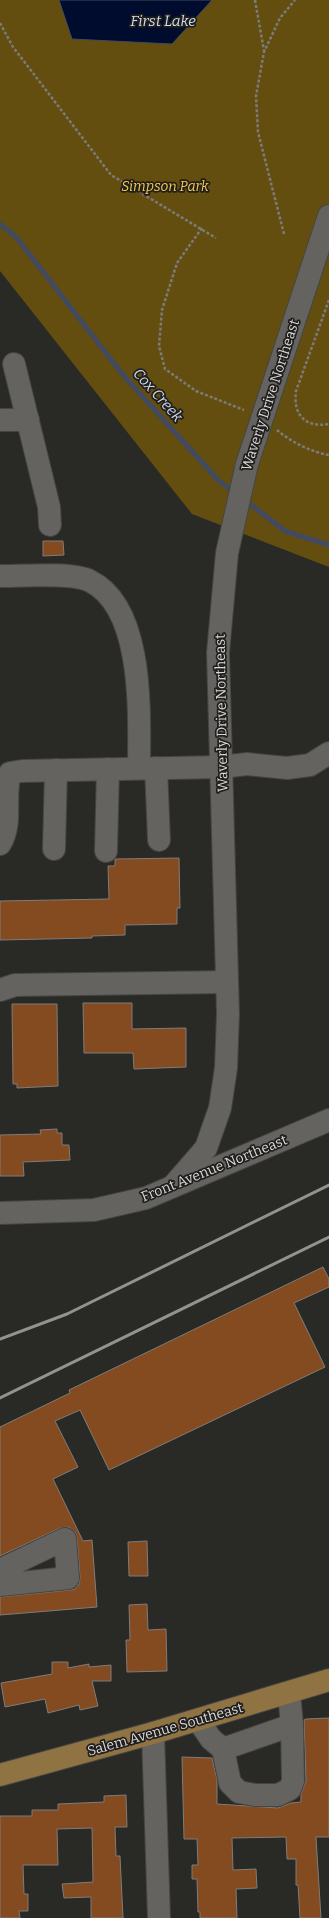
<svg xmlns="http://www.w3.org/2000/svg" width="329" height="1918" viewBox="0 0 329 1918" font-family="Bitter,serif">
<rect width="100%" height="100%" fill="#292926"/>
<path fill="#634e10" d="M0 0H329V567L192 514 0 271Z"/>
<path fill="#000c2d" stroke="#414a60" d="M59 0H212L172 44 72 39Z"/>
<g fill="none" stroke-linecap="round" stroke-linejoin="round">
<g stroke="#414a60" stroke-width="5">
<path d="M0 224 16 237 123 375 218 480 235 493"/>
<path d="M245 500 285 531 329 545"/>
</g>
</g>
<g fill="#844b20" stroke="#7f7c7a">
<path d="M43 541H63L64 555 43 556Z"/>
<path d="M179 858 180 908H177V924L125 925V935L92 936V938L0 940V901L109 899 108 866H115V859Z"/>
<path d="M83 1003H132V1029L186 1028V1067L134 1069 133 1053H84Z"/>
<path d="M12 1004H57L58 1086 17 1088V1084H13Z"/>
<path d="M57 1129V1133H62V1145H69L70 1160 23 1162 24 1176H0V1135L41 1134 40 1130Z"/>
<path d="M323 1267 329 1279V1287L294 1303 325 1367 109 1470 80 1410 55 1421 78 1467 53 1479 83 1541 92 1540 97 1607 0 1615V1597L70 1590 75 1589 79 1584 80 1577 77 1538 75 1532 69 1527 60 1528 0 1556V1427L70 1393 69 1390Z"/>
<path d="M147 1541 148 1576H129L128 1542Z"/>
<path d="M147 1604 148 1630 166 1629 167 1671 127 1672 126 1640H130L129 1605Z"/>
<path d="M52 1662H68V1668L89 1664V1667L111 1665V1681H92L98 1706 80 1710 79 1705 48 1713 45 1699 5 1707 1 1683 52 1674Z"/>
<path d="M329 1718V1837H316L321 1918H300L298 1885H296V1859H287L286 1837 232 1838 233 1870 256 1869 257 1888 236 1889 237 1918H200V1912H198L197 1879H192V1865H198L197 1839H184L182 1757 212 1758 217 1780V1804L278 1808 291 1803 301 1802V1794L306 1781 304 1720 306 1719Z"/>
<path d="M126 1795 127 1827H115L116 1856H120L123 1918H91V1897L64 1898 62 1884 93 1882 92 1828 57 1829 58 1865H23L24 1894H28V1911H19L20 1918H0V1816H32V1810H58V1804L104 1802V1796Z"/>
</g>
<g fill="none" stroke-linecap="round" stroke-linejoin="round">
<g stroke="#464543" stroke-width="24">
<g id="minor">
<path d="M14 364 49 507 50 525"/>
<path d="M0 420H28"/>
<path d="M0 576C21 576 73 572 90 581 145 608 139 716 139 768"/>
<path d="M156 768 159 840"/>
<path d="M0 844C13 823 3 796 10 773L22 771 221 767 247 764 287 768 310 765 329 753"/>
<path d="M54 849 56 770"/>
<path d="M106 851 108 769"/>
<path d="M0 990 15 985 227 982"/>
<path d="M173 1186 206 1148 220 1108 226 1068 228 1014 218 653 227 553 247 464 329 216"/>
<path d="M0 1213 94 1210 146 1198 329 1120"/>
<path d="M0 1570 65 1539 68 1578 0 1585"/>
<path d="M198 1720 211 1739 223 1749 230 1783 239 1792 255 1795H278L290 1789 293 1781 292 1725 289 1693"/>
<path d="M153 1733 159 1918"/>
<path d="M223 1749 292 1725"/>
</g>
</g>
<g stroke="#464543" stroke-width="24">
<path id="major" d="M0 1775 153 1733 329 1680"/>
</g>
<g stroke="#7c7b79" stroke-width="2.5" stroke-dasharray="3 2" stroke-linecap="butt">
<path d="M255 0 264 51"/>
<path d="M0 23 13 47 111 175 216 238"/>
<path d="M202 228 177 263 162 310 159 346 165 369 196 391 244 410"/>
<path d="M284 234 258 132 256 96 264 52 280 18 295 0"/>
<path d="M329 300 296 391C293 414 304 428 329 424"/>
<path d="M277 430C291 442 311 452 329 455"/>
</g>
<use href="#minor" stroke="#646360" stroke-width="22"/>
<use href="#major" stroke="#907342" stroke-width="22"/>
<g stroke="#929290" stroke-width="3">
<path d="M0 1339 67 1314 329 1185"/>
<path d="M0 1398 329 1237"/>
</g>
</g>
<g text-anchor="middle" stroke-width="3.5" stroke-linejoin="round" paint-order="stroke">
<g font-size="14" font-style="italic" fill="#f7c949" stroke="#201f1d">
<text x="165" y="191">Simpson Park</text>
</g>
<g font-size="14" fill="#dad9d8" stroke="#201f1d">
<text transform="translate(270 395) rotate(-72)" y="5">Waverly Drive Northeast</text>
<text transform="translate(221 713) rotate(-91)" y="5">Waverly Drive Northeast</text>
<text transform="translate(214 1168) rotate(-22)" y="5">Front Avenue Northeast</text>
<text transform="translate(165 1729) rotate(-16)" y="5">Salem Avenue Southeast</text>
</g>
<g font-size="15" font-style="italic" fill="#cedbee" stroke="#201f1d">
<text x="163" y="26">First Lake</text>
<text transform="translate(158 395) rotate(48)" y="5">Cox Creek</text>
</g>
</g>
</svg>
